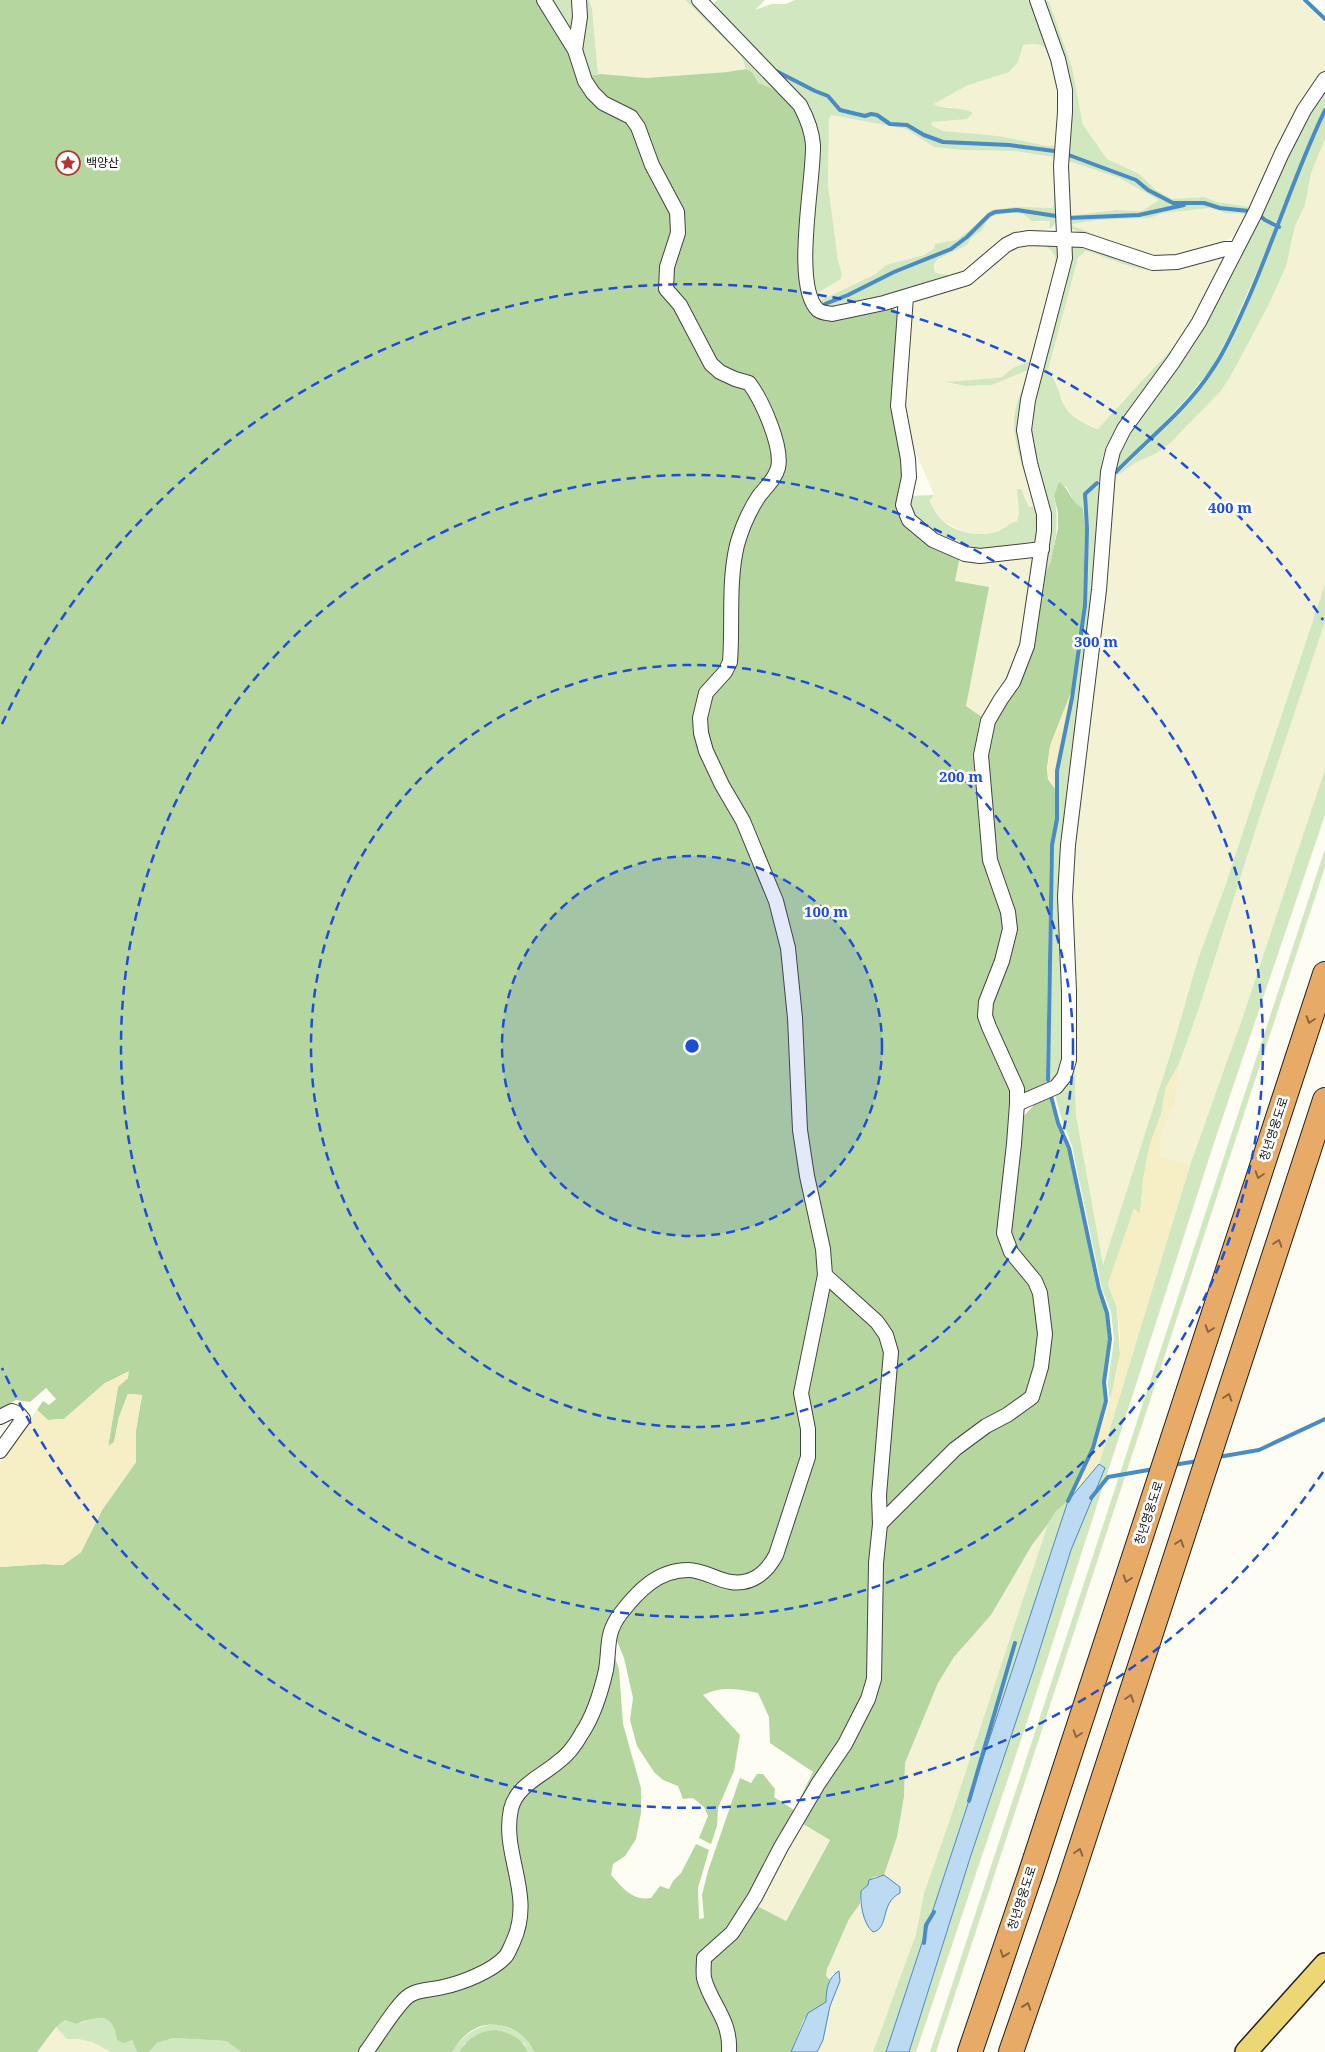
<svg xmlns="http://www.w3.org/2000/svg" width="1325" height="2052" viewBox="0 0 1325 2052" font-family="'Noto Serif','Noto Sans KR',serif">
<rect width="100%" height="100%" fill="#fefdf4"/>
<g fill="#f3f2d5">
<path d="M589 0H685L741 57 746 69 727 72 646 78 598 74 592 8Z"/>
<path d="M1049 0H1301L1325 23V72L1273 160 1250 207 1217 202 1205 197 1172 199 1128 171 1107 159 1083 125 1072 67Z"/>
<path d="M1032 43 1042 46 1049 54 1056 76 1058 145 1048 146 999 136 943 131 931 125 932 122 936 121 953 107H938L934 104 966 86 994 77 1018 62 1023 45Z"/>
<path d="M831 115 906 129 934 147 961 150 1014 151 1053 157 1054 204 1052 208 1048 209 1003 208 986 214 970 230 956 240 935 244 934 249 929 253 882 268 877 274 817 302 814 295 841 279 842 274 838 260 828 185 829 119Z"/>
<path d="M1325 139V584L1224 889 1198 959 1172 1049 1103 1267 1076 1115 1070 889 1111 480 1135 463 1155 454 1182 431 1220 392 1269 304 1291 246 1295 226 1305 205 1311 173Z"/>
<path d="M1066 160 1119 178 1160 200 1142 211 1116 210 1066 216Z"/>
<path d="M1210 208 1225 213 1248 214 1238 233 1225 241 1224 245 1166 259 1133 250 1081 230 1071 224 1099 220 1149 218 1164 213Z"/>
<path d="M1005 213 1023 214 1037 222 1050 221 1049 229 1035 233 964 273 951 278 947 275 936 273 934 270V264L938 259 967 245 971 238 982 230 987 221 993 216Z"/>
<path d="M1039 242 1053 252 1057 257 1055 271 1032 360 1014 368 1002 377 996 378 946 383 966 386 992 385 1028 370 1017 405 1014 423 1018 448 1035 507H1029L1024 493 1017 521 992 533 979 534 962 531 943 521 929 501 934 495 916 453H911L902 423 910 314 919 295 952 287 1008 248Z"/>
<path d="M1084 251 1131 265H1177L1220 256 1223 262 1203 306 1180 340 1145 381 1125 398 1098 429 1073 418 1067 412 1059 392 1056 380 1048 370 1078 258Z"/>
<path d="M1036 553 1018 664 986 720 966 706 955 581 960 556Z"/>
<path d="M1325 622V769L1241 1022 1190 1165 1160 1157 1161 1136 1167 1119 1175 1105 1179 1064 1199 1008 1261 813Z"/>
<path d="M1048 1524 948 1825 924 1893 916 1934 873 2052H817L823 2040 830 2006 840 1981 839 1972 833 1974 830 1980 826 1976 827 1969 849 1919 860 1904 869 1929 883 1926 884 1917 890 1900 900 1893V1887L884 1875 897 1837 904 1797 905 1763 938 1683 954 1657 991 1615 1032 1545Z"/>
<path d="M800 1822 830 1839 785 1921 755 1905Z"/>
<path d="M56 2027 67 2039H78L92 2042 111 2052H37Z"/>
</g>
<g fill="#d1e7bf">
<path d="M548 0H575L572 34Z"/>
<path d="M582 0H589L592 8 598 74 586 76 583 67Z"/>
<path d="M685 0H694L781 92 757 83 752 72 746 69 741 56Z"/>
<path d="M708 0 713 5 717 0H765L755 10 771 4H786L795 0H1033L1062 90 1058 127C1058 107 1061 59 1042 46 1036 43 1029 44 1023 45L1018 62 1009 72 966 86 934 104C942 110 961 106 973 113L967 119 932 122 931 125 943 131 999 136 1048 146 1058 145 1057 152 1009 144 943 142 924 135 907 124H890L877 114H871L865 116 841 110 828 96 774 70 781 75 828 97 840 110 865 117 871 114 877 115 890 124 907 125 924 136 943 143 1009 145 1056 153 1058 216 1017 209 995 211 989 215 967 237 950 248 894 271 825 304C850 294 873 282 898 271 915 263 934 258 951 249 966 241 982 217 994 213 1014 205 1039 213 1058 217L1053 227 1049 229 1050 221H1032L1023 214 1010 213 993 216 987 221 982 230 971 238 967 245 938 259 934 264V270L936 273 947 275 951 278 832 310 817 302 876 274 886 265 924 255 934 249 935 244 956 240 970 230 991 210 1014 207 1052 208 1054 204 1053 157 1014 151 961 150 934 147 906 129 831 115 829 119 828 185 838 260 842 274 841 279 814 295 811 282 814 129Z"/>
<path d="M1042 0 1049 1 1072 67 1083 125 1107 159 1139 174 1155 189 1172 199 1205 197 1217 202 1250 207 1249 210 1220 206 1204 202H1173L1149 189 1136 179 1065 153 1070 122Z"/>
<path d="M1325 86V106L1309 141 1278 223 1266 219 1259 212 1288 150Z"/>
<path d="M1325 114V139L1311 173 1305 205 1295 226 1286 266 1269 304 1230 377 1220 392 1170 443 1155 454 1135 463 1111 480C1146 446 1184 412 1213 372 1227 353 1237 330 1246 308 1275 244 1295 177 1325 114Z"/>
<path d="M1065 155C1088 166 1114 169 1135 181 1152 191 1163 203 1184 204L1162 208 1150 212 1139 214H1118L1085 217 1066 216 1116 210 1142 211 1159 200 1119 178 1066 160Z"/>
<path d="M1192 204H1204L1220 208 1248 212V214L1225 213 1210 208 1164 213 1149 218 1099 220 1072 224 1073 226 1121 245 1143 257 1071 229 1068 226 1066 219 1139 216Z"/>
<path d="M1258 216 1276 228 1230 333 1211 369 1187 398 1144 444 1114 471 1117 450Z"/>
<path d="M1039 242 1055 244 1060 252 1025 399 1041 515 1040 537 1035 541 1006 549 966 550 936 536 913 517 908 496 934 495 929 501C933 507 937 515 943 521 955 532 976 536 992 533 1001 531 1008 524 1017 521L1019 513 1017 489H1021L1029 507H1035C1028 481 1014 449 1014 423 1014 406 1023 387 1028 370L992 385 965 386 945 382 996 378 1002 377 1013 368 1032 360 1055 271C1057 252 1054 252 1039 242Z"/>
<path d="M1076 244 1177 265C1149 280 1113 258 1085 251L1078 258 1048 370C1065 391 1055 409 1084 423 1089 425 1093 428 1098 429 1125 398 1153 370 1180 340L1106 446 1102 460 1100 480 1084 493 1083 508 1075 504 1066 486 1054 496C1063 537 1048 569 1035 607L1045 550 1027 430 1070 245Z"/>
<path d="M1098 483H1101L1091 606 1075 742 1064 1057 1054 1080 1050 1083V952L1053 845 1058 819V772L1073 698 1085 605 1088 529 1085 508 1086 494Z"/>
<path d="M1110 493 1112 496 1094 685 1070 889 1076 1115 1103 1265 1172 1049 1198 959 1224 889 1325 584V622L1261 813 1199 1008 1179 1064 1166 1087 1161 1115 1150 1144 1143 1180 1140 1214 1134 1209 1108 1284 1117 1308 1120 1354 1110 1404 1108 1383 1114 1339 1111 1312 1102 1289 1072 1146 1063 1123 1054 1092 1070 1080C1082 1017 1064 951 1068 887 1076 755 1102 625 1110 493Z"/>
<path d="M1325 769V815L1214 1143 1026 1725 916 2052H909L971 1855 1034 1668 1071 1550 1104 1469 1099 1464 1190 1165 1241 1022Z"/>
<path d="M1325 849V867L975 1934 936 2052H930Z"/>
<path d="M1068 1501 886 2052H873L916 1934 924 1893 948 1825 1048 1524 1056 1511Z"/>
<path d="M96 2017 109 2020 116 2028 132 2040 137 2052H111L92 2042 78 2039H67L56 2027 65 2020 76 2024Z"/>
<path d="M496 2024C513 2028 528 2035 534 2052H528L524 2043H465L459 2052H452C464 2035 475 2026 496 2024Z"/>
<path d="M173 2038 226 2041 241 2052H149L157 2043Z"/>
</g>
<g fill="#b5d69f">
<path d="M0 0H542L564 34 583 82 630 119 676 222 663 278 702 354 748 385 770 432 775 468 742 523 728 650 697 718 741 822 786 949 823 1275 803 1373 807 1445 768 1565 741 1579 707 1571 641 1585 606 1649 582 1730 509 1807 519 1909 505 1954 481 1970 422 1988 363 2052H241L226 2041 173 2038 157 2043 149 2052H137L132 2040 124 2043 117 2040C114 2012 97 2016 76 2024L65 2020 56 2027 37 2052H0V1567L44 1564 63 1565 81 1552 102 1510 136 1462V1430L142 1395 128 1394 119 1417 114 1442 108 1447 118 1386 128 1378 105 1383 64 1419 48 1420 37 1410 43 1401 49 1405 56 1399 46 1388 30 1402 16 1400 0 1409Z"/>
<path d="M746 69 752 72 758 83 781 92 797 107 807 131V181L815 313 891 307 899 312 905 459 899 505 960 556 955 581 989 587 966 706 986 720 978 755 1007 929 983 1001 1014 1090 1000 1234 1032 1283 1042 1334 1029 1395 884 1513 895 1369 862 1299 832 1270 829 1264 810 1176 791 948 709 749 704 708 728 674 734 595 747 525 781 469 759 391 722 370 669 288 681 233 641 126 605 100 586 76 601 74 646 78 727 72Z"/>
<path d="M1059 482C1070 489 1070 502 1083 508L1085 529 1083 605 1077 660 1072 690 1050 746 1047 768 1048 779 1056 790V819L1050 845 1046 1084 1027 1093 1022 1092 991 1026 994 992 1009 949 997 876 986 739 1051 560 1058 528V513L1054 496Z"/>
<path d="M1049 1095 1056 1123 1068 1149 1097 1290 1106 1314 1109 1338 1104 1383V1402L1092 1448 1068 1501 1056 1511 1048 1524 1032 1545 991 1615 954 1657 938 1683 905 1763 904 1797 897 1837 884 1875 873 1877 868 1885 861 1891 860 1904 849 1919 827 1969 826 1976 830 1980 826 1995V2002L804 2019 791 2052H733L708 1977 707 1960 755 1905 786 1921 830 1840 800 1822 872 1700 884 1530 888 1522 933 1474 1034 1398 1043 1292 1009 1243 1018 1122 1035 1104Z"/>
<path d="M826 1285 876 1323 889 1352 867 1698 731 1932 702 1958 727 2052H534C525 2028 492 2016 471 2031 462 2037 458 2044 452 2052H370L410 1998 484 1975 522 1929 512 1821 520 1796 577 1746 612 1649 619 1669 623 1724 641 1788V1813L636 1839 625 1856 613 1864 611 1875C623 1888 632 1901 651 1898L660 1886 669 1889 673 1881 681 1873 696 1844 709 1850 698 1888 699 1919 704 1918 702 1895 708 1871 740 1778 751 1783 757 1774H763L775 1789 774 1797 794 1810 813 1772 770 1743 769 1717 758 1693C738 1689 721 1686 703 1695L740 1735 734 1771 718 1808 717 1826 711 1844 699 1838 708 1816 704 1807 693 1798 683 1799 678 1786 663 1780 654 1772 637 1746 630 1720 633 1698 624 1658 613 1631 645 1589 671 1576 763 1578 811 1458 804 1393Z"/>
<path d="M496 2030C510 2033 522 2038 528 2052H459C468 2038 479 2031 496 2030Z"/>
</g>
<g fill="#f6eec4">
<path d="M1072 690 1056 771V790L1047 774 1050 746Z"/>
<path d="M1179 1064 1175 1105 1167 1119 1161 1136 1160 1157 1190 1165 1099 1464 1068 1501 1095 1449 1116 1378 1120 1354V1334L1117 1308 1108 1284 1134 1209 1140 1213 1143 1180 1150 1144 1161 1115 1166 1087Z"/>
<path d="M129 1371 128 1378 118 1387 108 1446 114 1442 119 1417 128 1394 142 1395 136 1430V1462L102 1510 81 1552 63 1565 44 1564 0 1567V1462L37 1410 48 1420 64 1419 105 1383Z"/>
</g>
<g fill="#bcdaf2" stroke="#498bc3">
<path d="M1099 1464 1105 1468 1071 1550 1034 1668 971 1855 909 2052H886L1068 1501Z"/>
<path d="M884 1875 900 1887V1893C879 1904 890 1928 873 1932 863 1924 860 1903 861 1891L868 1885 869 1880Z"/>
<path d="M839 1971 840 1981 830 2006 823 2040 817 2052H791L808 2013 826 2002C826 1990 828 1977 839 1971Z"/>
</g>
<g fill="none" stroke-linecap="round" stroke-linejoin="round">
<g stroke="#498bc3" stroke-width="4">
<path d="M1305 0 1325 19"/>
<path d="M776 71 815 91 828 96 840 110 865 116 871 114 877 115 890 124 907 125 924 135 943 142 1009 145 1054 151"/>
<path d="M1066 154 1136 180 1148 190 1173 203H1204L1220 208 1249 211"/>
<path d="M1258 214 1265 220 1279 227"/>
<path d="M1068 218 1139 215 1184 205"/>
<path d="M825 304 848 295 894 272 951 249 967 237 989 215 995 212 1017 210 1056 216"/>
<path d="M1116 472C1148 439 1187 409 1212 370 1226 350 1235 328 1245 306 1274 242 1294 174 1325 110"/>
<path d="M1048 1080 1052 845 1057 819V771L1072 698 1085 605 1087 529 1085 494 1097 483"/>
<path d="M1051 1096 1058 1123 1069 1148 1099 1289 1107 1313 1110 1339 1104 1382 1106 1401 1093 1448 1068 1501"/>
<path d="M1218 1457 1259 1450 1325 1419"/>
<path d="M1173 1465 1198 1461"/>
<path d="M1091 1498 1108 1477 1154 1469"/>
<path d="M969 1801 1015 1643"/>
<path d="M924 1943 926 1925 934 1912"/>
</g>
<g stroke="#434343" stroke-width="16">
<g id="minor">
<path d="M699 0 800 105C807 118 812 131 813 145 814 180 792 286 818 310 822 313 827 313 832 314L884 303 967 278 1006 245 1016 240 1029 238 1084 240 1153 263 1177 262 1225 249H1235"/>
<path d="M575 50 580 17 579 0"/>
<path d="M906 297 898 406 908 459 909 477 903 505 909 520 933 540 965 554 980 556 1042 549"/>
<path d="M1017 1104 1056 1087 1064 1077 1069 1060V991L1065 897 1068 845 1099 590 1108 472 1113 451 1124 429 1173 362 1199 322 1255 213 1282 153 1304 110 1325 79"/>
<path d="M0 1417 12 1411 19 1414 23 1419 0 1451"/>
<path d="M880 1524 955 1449 986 1426 1007 1415 1032 1397 1041 1367 1045 1334 1040 1293 1035 1281 1011 1252 1004 1233 1014 1144 1017 1104V1089L989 1027 985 1016 986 1002 1002 961 1010 929 1008 912 990 860 981 755 988 721 1001 699 1013 682 1027 646 1044 531V514L1030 463 1024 430 1028 400 1065 258 1061 166 1065 112V90L1058 59 1037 0"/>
<path d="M366 2052C376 2039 398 2002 410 1995 419 1989 432 1990 443 1987 462 1983 493 1971 506 1956 509 1952 511 1946 513 1942 535 1894 501 1855 511 1809 516 1786 542 1776 558 1762 568 1755 576 1744 582 1733 594 1715 601 1692 606 1670 610 1646 605 1634 621 1613 638 1591 658 1570 688 1570 704 1570 716 1580 731 1582 752 1585 767 1572 776 1555L808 1457V1429L801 1393 825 1275 823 1249 807 1176 800 1130 795 1018 788 948 776 901 743 821 722 785 706 751 701 733 700 718 706 693 725 672 730 662C733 623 728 583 737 545 742 527 749 511 759 496 766 487 775 479 778 468 783 447 762 400 749 383L735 379 720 372 711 364 680 305 666 289 667 267 678 233 677 212 652 165 638 127 631 117 603 103 593 93 585 81 575 50 544 0"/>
<path d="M729 2052C731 2019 711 2005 704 1978 703 1972 704 1964 704 1958L732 1933 755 1897 781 1847 818 1784 845 1744 868 1699 874 1679 876 1563 880 1524 879 1495 891 1352 886 1335 877 1322 825 1275"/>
</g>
</g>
<g stroke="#212121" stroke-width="24">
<path id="primary" d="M1246 2052 1325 1964"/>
</g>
<g stroke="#212121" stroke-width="26">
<g id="motorway">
<path d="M970 2052 1030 1875 1325 974"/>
<path d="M1011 2052 1068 1887 1325 1100"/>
</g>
</g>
<use href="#minor" stroke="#fff" stroke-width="14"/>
<use href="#primary" stroke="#edd774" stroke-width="21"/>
<use href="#motorway" stroke="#e8aa67" stroke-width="24"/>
</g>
<defs><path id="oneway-chevron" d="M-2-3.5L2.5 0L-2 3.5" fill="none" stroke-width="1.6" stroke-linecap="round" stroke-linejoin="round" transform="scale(1.25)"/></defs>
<g stroke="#876540">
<use href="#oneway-chevron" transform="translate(1310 1020) rotate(108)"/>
<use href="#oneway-chevron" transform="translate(1259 1175) rotate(108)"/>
<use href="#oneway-chevron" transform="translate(1278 1243) rotate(-72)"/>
<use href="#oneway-chevron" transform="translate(1209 1329) rotate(108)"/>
<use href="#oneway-chevron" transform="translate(1228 1397) rotate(-72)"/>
<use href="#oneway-chevron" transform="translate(1180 1543) rotate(-72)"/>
<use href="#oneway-chevron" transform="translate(1127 1579) rotate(108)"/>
<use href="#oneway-chevron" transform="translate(1130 1698) rotate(-72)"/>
<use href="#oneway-chevron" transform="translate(1077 1734) rotate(108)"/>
<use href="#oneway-chevron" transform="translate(1079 1852) rotate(-72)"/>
<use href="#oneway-chevron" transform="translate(1004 1954) rotate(109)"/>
<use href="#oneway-chevron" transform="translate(1027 2006) rotate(-71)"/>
</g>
<circle cx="692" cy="1046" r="190" fill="#1d4ed8" fill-opacity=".12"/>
<g fill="none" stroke="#1d4ed8" stroke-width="2.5" stroke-dasharray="9 6">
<circle cx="692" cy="1046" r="190"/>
<circle cx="692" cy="1046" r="381"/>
<circle cx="692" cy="1046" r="571"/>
<path d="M1323 1472A761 761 0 0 1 2 1368M2 724A761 761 0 0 1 1323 620"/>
</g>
<defs>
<g id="sight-ring" transform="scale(1.25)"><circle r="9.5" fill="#fff" stroke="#b53432" stroke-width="1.5"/><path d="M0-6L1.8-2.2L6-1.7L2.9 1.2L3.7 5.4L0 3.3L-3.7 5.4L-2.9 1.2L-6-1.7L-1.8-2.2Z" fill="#b53432"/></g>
</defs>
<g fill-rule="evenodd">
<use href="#sight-ring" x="68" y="163"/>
</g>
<g text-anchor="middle" stroke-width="5" stroke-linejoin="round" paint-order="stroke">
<g font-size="12" fill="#101010" stroke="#fff" text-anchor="start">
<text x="86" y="167">백양산</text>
</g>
<g font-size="12" fill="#101010" stroke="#fff">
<text transform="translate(1274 1129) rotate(-72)" y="4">청년영웅도로</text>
<text transform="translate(1149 1513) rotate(-72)" y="4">청년영웅도로</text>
<text transform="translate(1022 1898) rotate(-72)" y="4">청년영웅도로</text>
</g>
</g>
<circle cx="692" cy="1046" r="8" fill="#1d4ed8" stroke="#fff" stroke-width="2.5"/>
<g font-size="15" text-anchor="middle" font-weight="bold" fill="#1d4ed8" stroke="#fff" stroke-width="5" stroke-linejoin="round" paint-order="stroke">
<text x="1230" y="513">400 m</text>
<text x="1096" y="647">300 m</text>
<text x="961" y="782">200 m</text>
<text x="826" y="917">100 m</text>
</g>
</svg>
